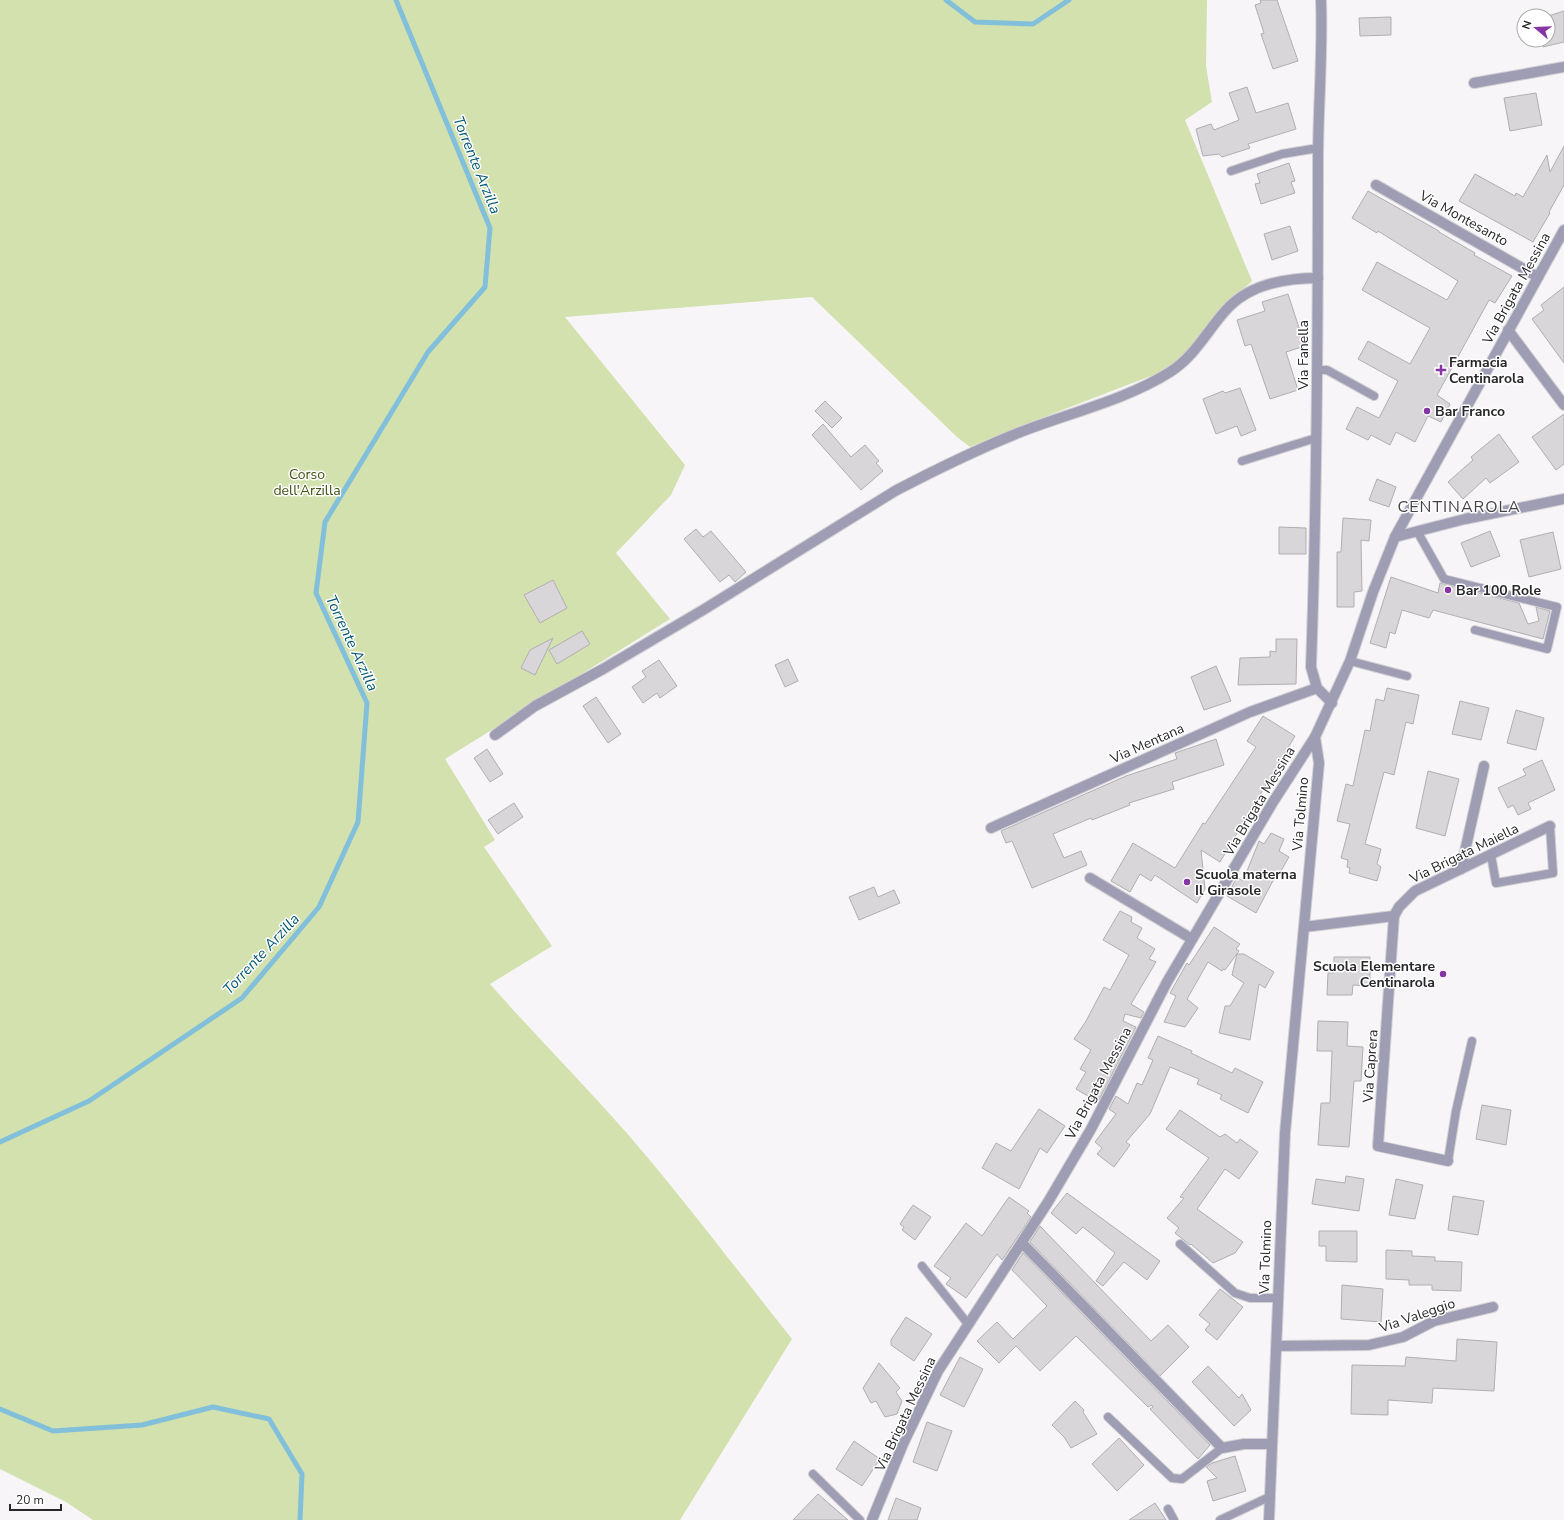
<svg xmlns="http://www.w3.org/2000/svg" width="1564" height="1520" viewBox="0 0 1564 1520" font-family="'Nunito Sans',sans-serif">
<rect width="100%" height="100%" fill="#f8f5f9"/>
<path fill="#d2e1ad" d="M0 0H1207L1206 66 1212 102 1185 120 1252 281 1217 313 1198 343 1179 360 1156 374 1031 422 970 447 957 437 812 297 565 317 685 465 671 495 616 553 670 619 445 759 495 840 484 847 552 946 490 984C534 1034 581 1081 625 1131 683 1198 737 1270 792 1339L680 1520H93L66 1502 0 1469Z"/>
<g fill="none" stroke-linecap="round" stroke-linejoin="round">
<g stroke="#82bfdb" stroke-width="5">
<path d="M946 0 975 22 1033 24 1069 0"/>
<path d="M0 1142 89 1101 242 998 319 907 358 822 367 703 316 593 325 522 428 352 485 287 490 228 396 0"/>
<path d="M0 1409 53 1431 142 1425 213 1407 269 1419 302 1474 300 1520"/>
</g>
</g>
<g fill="#d9d6da" stroke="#b1aeb2">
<path d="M1260 0H1277L1298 61 1273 69 1261 34 1264 33 1255 5 1261 3Z"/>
<path d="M1564 11V42L1543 47 1542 40H1548V16Z"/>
<path d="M1391 17V35L1360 36 1359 18Z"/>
<path d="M1247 87 1256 113 1288 103 1296 129 1248 144 1250 148 1222 157 1219 154 1203 156 1196 129 1211 124 1214 130 1239 120 1229 93Z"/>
<path d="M1536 93 1542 125 1510 131 1504 98Z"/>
<path d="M1564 146V185L1549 212 1550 213 1533 242 1459 201 1475 174 1515 196 1516 193 1523 197 1547 155 1550 172Z"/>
<path d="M1289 163 1295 181 1291 182 1295 193 1261 204 1255 184 1260 183 1257 174Z"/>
<path d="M1368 191 1439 231V232L1475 253 1474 255 1512 276 1495 303 1489 300 1437 395 1450 404 1441 422 1428 416 1415 442 1396 432 1390 445 1371 435 1368 440 1346 429 1357 407 1379 418 1398 381 1358 359 1368 341 1410 364 1430 328 1362 290 1377 262 1447 300 1458 281 1378 231 1377 233 1352 218Z"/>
<path d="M1290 226 1298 251 1272 260 1264 234Z"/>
<path d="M1564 287V363L1532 319 1544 310 1541 305Z"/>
<path d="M1288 294 1305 346 1286 352 1298 390 1270 399 1251 344 1245 346 1237 320 1265 311 1262 302Z"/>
<path d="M1240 388 1256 430 1241 436 1237 426 1216 434 1203 399 1223 391 1225 393Z"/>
<path d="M825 401 842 418 832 428 815 411Z"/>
<path d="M1564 414V464L1556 470 1532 437Z"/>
<path d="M823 424 851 457 865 445 879 461 876 463 883 471 861 490 812 435Z"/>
<path d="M1499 434 1519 462 1490 483 1486 478 1463 499 1448 482 1473 460 1471 457Z"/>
<path d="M1377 479 1396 487 1389 507 1369 500Z"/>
<path d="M1343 518 1371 520 1369 541 1361 540 1362 591 1354 592V607H1337V552H1341Z"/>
<path d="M1279 527 1306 528V554H1279Z"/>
<path d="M696 529 703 537 711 531 746 572 735 582 729 575 720 582 684 539Z"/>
<path d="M1490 531 1500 556 1471 567 1461 543Z"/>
<path d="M1553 532 1561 569 1529 577 1520 540Z"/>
<path d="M1391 577 1438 593 1440 583 1519 603 1528 624 1539 621 1536 607 1550 611 1543 639 1433 610 1429 618 1402 610 1395 634 1390 632 1386 648 1370 643Z"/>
<path d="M553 580 567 608 540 623 524 595Z"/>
<path d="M582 631 590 644 557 664 549 650Z"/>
<path d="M553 638 535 675 521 668 530 650Z"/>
<path d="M1276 639H1297L1296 684 1238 685 1240 658 1270 657V651L1276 652Z"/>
<path d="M788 659 798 681 785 687 775 665Z"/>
<path d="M659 660 677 686 660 698 657 693 643 703 632 687 646 677 642 671Z"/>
<path d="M1216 666 1231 701 1204 710 1191 677Z"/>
<path d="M1387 688 1419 695 1413 724 1406 722 1394 775 1384 772 1365 844 1381 849 1377 864 1381 867 1377 881 1349 873 1350 868 1347 867 1348 860 1341 858 1350 824 1337 821 1346 784 1353 786 1365 730 1370 731 1376 699 1384 701Z"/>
<path d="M596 697 621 734 608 743 583 706Z"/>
<path d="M1460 701 1489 708 1481 740 1452 734Z"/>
<path d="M1516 710 1544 718 1536 750 1507 743Z"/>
<path d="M1263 716 1295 736 1220 862 1201 850 1205 889 1197 903 1155 875 1151 881 1140 874 1130 892 1111 881 1133 843 1175 868 1203 823 1205 824 1256 747 1247 741Z"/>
<path d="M1216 739 1224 765 1172 782 1174 789 1129 803 1130 805 1092 820 1091 818 1053 834 1064 858 1081 851 1087 865 1032 888 1012 841 1006 843 1001 831 1126 776 1177 759 1175 753Z"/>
<path d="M487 749 503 774 490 782 474 758Z"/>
<path d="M1542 760 1555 790 1528 803 1531 809 1518 815 1513 805 1508 808 1498 788 1526 775 1523 769Z"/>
<path d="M1428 771 1459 779 1445 836 1416 828Z"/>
<path d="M514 803 523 817 498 834 488 820Z"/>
<path d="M1271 833 1284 839 1279 851 1289 857 1278 876 1276 875 1256 913 1227 896 1237 877 1243 881 1259 841 1264 844Z"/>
<path d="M874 887 878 897 894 890 900 903 859 920 849 897Z"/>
<path d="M1120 911 1132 917 1131 922 1142 928 1137 938 1155 949 1149 959 1156 962 1131 1004 1144 1012 1141 1018 1125 1014 1123 1021 1136 1027 1098 1102 1076 1089 1086 1072 1080 1069 1091 1050 1074 1039 1086 1021 1104 987 1110 990 1129 955 1103 940Z"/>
<path d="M1214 927 1240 944 1236 949 1239 951 1225 970 1223 969 1222 971 1208 962 1187 999 1198 1008 1185 1027 1164 1022 1176 996 1170 993 1187 963 1189 965Z"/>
<path d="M1237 954H1244L1274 972 1265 988 1259 984 1250 1040 1219 1033 1225 1006H1230L1244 983 1232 975Z"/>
<path d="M1334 957H1370V986L1353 985 1352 995H1327L1328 973H1334Z"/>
<path d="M1318 1021 1348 1022 1347 1046 1363 1047 1361 1081H1354L1349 1147 1318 1145 1321 1103H1330L1332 1051H1317Z"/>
<path d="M1158 1036 1192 1051 1191 1053 1232 1073 1235 1068 1263 1082 1248 1113 1220 1099 1222 1095 1197 1084 1199 1079 1170 1067 1150 1114 1126 1142 1130 1145 1114 1167 1097 1154 1102 1148 1095 1142 1116 1114 1109 1109 1116 1096 1128 1104 1137 1083 1142 1085 1153 1060 1148 1058Z"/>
<path d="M1482 1105 1511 1110 1506 1145 1476 1139Z"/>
<path d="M1039 1109 1065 1126 1047 1153 1040 1148 1019 1189 982 1168 996 1143 1011 1151Z"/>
<path d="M1180 1110 1220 1137 1225 1134 1237 1143 1240 1139 1258 1152 1239 1179 1225 1169 1197 1209 1243 1242 1235 1253 1213 1263 1191 1244 1190 1245 1175 1233 1179 1228 1167 1218 1184 1198 1180 1197 1209 1158 1166 1129Z"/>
<path d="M1346 1176 1364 1179 1359 1211 1312 1204 1316 1179 1345 1183Z"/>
<path d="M1396 1179 1423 1185 1415 1219 1389 1215Z"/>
<path d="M1067 1193 1160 1261 1147 1280 1124 1262 1103 1286 1096 1281 1115 1253 1083 1227 1076 1234 1051 1213Z"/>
<path d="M1453 1196 1484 1201 1478 1235 1448 1230Z"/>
<path d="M1009 1197 1029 1211 1027 1213 1031 1217 1002 1260 997 1254 966 1298 946 1284 951 1278 934 1266 966 1223 982 1236Z"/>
<path d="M913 1205 931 1217 915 1240 902 1230 904 1227 900 1224Z"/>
<path d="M1040 1226 1151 1341 1168 1325 1189 1347 1160 1376 1030 1242Z"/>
<path d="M1319 1231H1357V1262L1326 1261V1246H1319Z"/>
<path d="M1386 1250 1412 1251V1256L1435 1257V1261L1462 1262 1461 1291 1432 1290V1285H1409V1280L1386 1279Z"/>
<path d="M1023 1253 1210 1445 1198 1459 1150 1409 1153 1407 1152 1405 1148 1407 1076 1336 1040 1371 1016 1346 999 1363 977 1341 997 1322 1013 1339 1047 1306 1012 1270Z"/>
<path d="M1342 1285 1383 1289 1381 1322 1341 1319Z"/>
<path d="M1220 1289 1243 1307 1217 1340 1205 1330 1210 1324 1199 1315Z"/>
<path d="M906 1317 932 1334 914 1361 891 1345V1340Z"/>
<path d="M1457 1339 1497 1342 1494 1391 1433 1388 1432 1403 1388 1400V1415L1351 1414 1352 1365 1405 1366 1406 1357 1456 1361Z"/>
<path d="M960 1357 983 1369 964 1407 940 1395Z"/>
<path d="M879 1363 900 1388 896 1392 902 1401 897 1414 885 1417 876 1401 871 1403 863 1388Z"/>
<path d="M1208 1366 1239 1398 1242 1394 1251 1410 1234 1426 1192 1382Z"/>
<path d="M1075 1401 1084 1410 1083 1412 1097 1434 1071 1448 1064 1437 1052 1425Z"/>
<path d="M927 1422 952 1431 937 1471 913 1462Z"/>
<path d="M1119 1438 1144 1465 1117 1491 1092 1464Z"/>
<path d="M854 1441 880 1459 862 1486 836 1469Z"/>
<path d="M1235 1456 1246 1491 1213 1501 1207 1481 1217 1478 1206 1467 1212 1463Z"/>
<path d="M818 1494 848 1520H793Z"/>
<path d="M896 1498 921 1508 917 1520H888Z"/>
<path d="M1155 1503 1166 1520H1129Z"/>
</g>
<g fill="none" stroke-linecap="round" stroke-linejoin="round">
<g stroke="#d2d0d3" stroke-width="10">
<g id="service">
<path d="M1231 171 1282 154 1318 148"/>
<path d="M1317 370H1327L1374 396"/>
<path d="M1242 461 1316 438"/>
<path d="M1417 531 1444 579 1557 607 1547 649 1475 630"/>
<path d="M1350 661 1407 676"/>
<path d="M1491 855 1496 883 1553 873 1550 826"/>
<path d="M1448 1161 1456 1111 1472 1041"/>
<path d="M1180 1244 1235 1293 1250 1298H1278"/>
<path d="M922 1266 968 1324"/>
<path d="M1108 1417 1172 1478 1182 1479 1222 1448"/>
<path d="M813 1474 860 1520"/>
<path d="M1168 1509 1174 1520"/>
<path d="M1220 1520 1269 1497"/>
</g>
</g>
<g stroke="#d2d0d3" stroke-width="12">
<g id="minor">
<path d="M1321 0C1323 54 1318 107 1318 161 1318 330 1317 499 1311 667L1317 688 1332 703"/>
<path d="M1474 83 1564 67"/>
<path d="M1376 185 1538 277"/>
<path d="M1508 330 1564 405"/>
<path d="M1395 537 1465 519 1564 499"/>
<path d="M495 735 535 706 603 669 703 610 895 491C935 470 976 450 1018 433 1068 413 1124 401 1170 372 1195 356 1207 331 1226 310 1249 284 1285 278 1318 278"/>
<path d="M991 828 1250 712 1317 688"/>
<path d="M1461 869 1484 766"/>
<path d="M1090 878 1192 939"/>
<path d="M1304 927 1394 916"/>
<path d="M1448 1161 1378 1146 1394 916 1399 907 1415 891 1550 826"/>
<path d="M1022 1243 1222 1448 1244 1444H1271"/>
<path d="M1277 1346 1369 1345 1403 1337 1434 1321 1493 1307"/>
<path d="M872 1520 903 1444 938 1371 1048 1202 1091 1129 1167 982 1273 802 1315 737 1350 661 1373 592 1395 537 1564 230"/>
<path d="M1269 1520 1285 1133 1319 763 1315 737"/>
</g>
</g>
<use href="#service" stroke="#9f9db4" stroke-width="8"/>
<use href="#minor" stroke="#9f9db4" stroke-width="10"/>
</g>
<g fill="#8735a4" stroke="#fff" stroke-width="1.5">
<path d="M1439 364h4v4h4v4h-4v4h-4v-4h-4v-4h4z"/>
<circle cx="1427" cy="411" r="4"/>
<circle cx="1448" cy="590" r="4"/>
<circle cx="1187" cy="882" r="4"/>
<circle cx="1443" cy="974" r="4"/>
</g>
<g text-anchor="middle" stroke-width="3" stroke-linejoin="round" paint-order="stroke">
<g font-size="14" fill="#272628" stroke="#fff">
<text transform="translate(1464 218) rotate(29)" y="5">Via Montesanto</text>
<text transform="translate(1516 288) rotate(-61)" y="5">Via Brigata Messina</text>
<text transform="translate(1303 355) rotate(-90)" y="5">Via Fanella</text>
<text transform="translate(1147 743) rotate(-24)" y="5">Via Mentana</text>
<text transform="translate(1259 801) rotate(-59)" y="5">Via Brigata Messina</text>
<text transform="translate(1300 814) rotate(-85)" y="5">Via Tolmino</text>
<text transform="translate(1464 853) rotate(-26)" y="5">Via Brigata Maiella</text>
<text transform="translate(1370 1066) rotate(-86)" y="5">Via Caprera</text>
<text transform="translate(1098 1083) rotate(-62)" y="5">Via Brigata Messina</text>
<text transform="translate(1265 1257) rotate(-88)" y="5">Via Tolmino</text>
<text transform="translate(1417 1315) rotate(-19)" y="5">Via Valeggio</text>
<text transform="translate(905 1414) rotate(-65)" y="5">Via Brigata Messina</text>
</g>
<g font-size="14" font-weight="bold" fill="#272628" stroke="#fff" text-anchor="start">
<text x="1449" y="367">Farmacia<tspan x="1449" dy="16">Centinarola</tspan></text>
<text x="1435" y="416">Bar Franco</text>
<text x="1456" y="595">Bar 100 Role</text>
<text x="1195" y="879">Scuola materna<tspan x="1195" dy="16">Il Girasole</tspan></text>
<text x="1435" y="971" text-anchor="end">Scuola Elementare<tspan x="1435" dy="16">Centinarola</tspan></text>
</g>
<g font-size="14" fill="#435015" stroke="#fff">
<text x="307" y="479">Corso<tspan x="307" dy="16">dell'Arzilla</tspan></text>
</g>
<g font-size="15" font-style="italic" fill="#045975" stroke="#fff">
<text transform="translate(477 165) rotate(68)" y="5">Torrente Arzilla</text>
<text transform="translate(352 643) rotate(65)" y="5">Torrente Arzilla</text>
<text transform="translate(261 954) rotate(-47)" y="5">Torrente Arzilla</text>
</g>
<g font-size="16" letter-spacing="1" fill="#454246" stroke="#fff">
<text x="1459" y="512">CENTINAROLA</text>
</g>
</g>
<g transform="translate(1536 28) rotate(289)"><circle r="19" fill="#ffffff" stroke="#a9a8a9"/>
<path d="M0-3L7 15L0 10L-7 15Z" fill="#8735a4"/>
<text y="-6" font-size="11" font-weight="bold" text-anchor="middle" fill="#272628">N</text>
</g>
<path d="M10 1504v6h51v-6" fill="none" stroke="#272628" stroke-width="2"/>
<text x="16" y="1504" font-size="12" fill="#272628" stroke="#ffffff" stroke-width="3" paint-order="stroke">20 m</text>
</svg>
